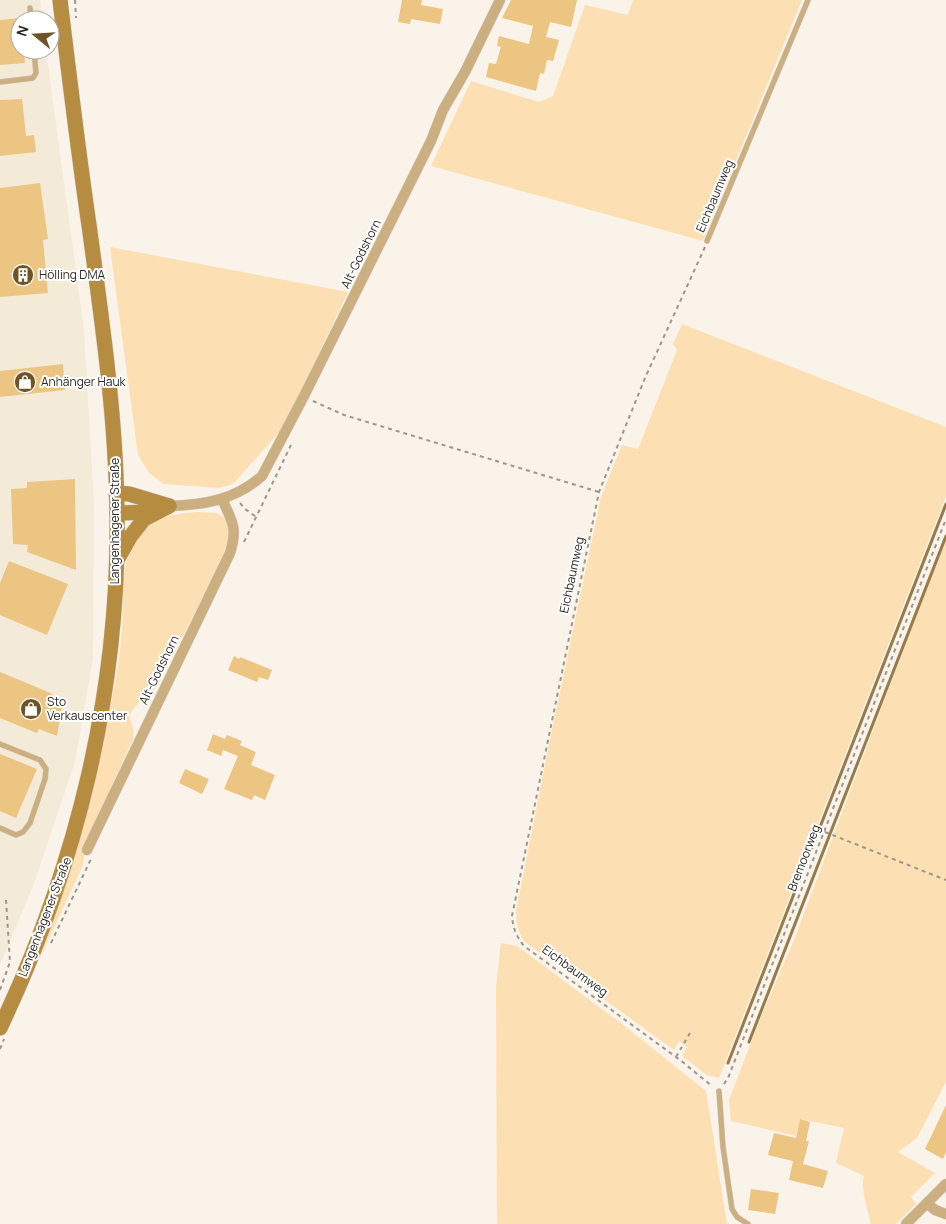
<svg xmlns="http://www.w3.org/2000/svg" width="946" height="1224" viewBox="0 0 946 1224" font-family="Manrope,sans-serif">
<rect width="100%" height="100%" fill="#faf3e9"/>
<path fill="#f4ead8" d="M0 0H40L42 20H20V50H46L84 330 94 506 93 658 75 762 33 886 0 965Z"/>
<g fill="#fce0b3">
<path d="M633 0H802L703 241 431 166 471 81 539 102 553 96 585 5 628 15Z"/>
<path d="M110 247 348 292 284 427 233 484 218 488 164 484 149 473 138 455Z"/>
<path d="M682 324 946 427V496L719 1078 707 1075 682 1056 687 1047 679 1041 674 1050 525 942C517 932 517 924 516 911L552 730 601 497 622 445 638 449 677 350 673 344Z"/>
<path d="M197 512 217 513 222 516 227 522 229 540 213 577 158 685C149 696 135 703 129 716L134 730 133 739 86 843 83 865 40 958V953C65 877 92 802 107 724 113 693 120 661 122 630 124 607 121 571 130 550 143 516 165 515 197 512Z"/>
<path d="M946 536V1082L917 1138 898 1152 935 1173 911 1197 916 1204 896 1224H871C868 1212 860 1188 864 1176L836 1163 844 1128 800 1119 796 1136 731 1121 729 1100 762 1014 794 940Z"/>
<path d="M501 943 517 946 626 1027 706 1091 727 1224H497L496 987Z"/>
</g>
<g fill="none" stroke-linecap="round" stroke-linejoin="round">
<g stroke="#967b4b" stroke-width="3">
<path d="M749 1042 946 536"/>
<path d="M728 1063 946 504"/>
</g>
</g>
<g fill="#edc582">
<path d="M402 0H422L421 5 443 9 440 24 411 19 410 24 398 22Z"/>
<path d="M511 0H577L571 27 550 22 546 37 559 40 553 61 547 60 544 74 540 73 536 91 486 77 489 63 496 64 501 47 497 46 499 36 529 44 533 26 502 18Z"/>
<path d="M20 18V50H24L25 63 0 65V20Z"/>
<path d="M22 99 26 136 34 135 36 152 0 156V100Z"/>
<path d="M40 183 48 239 43 240 48 293 0 297V188Z"/>
<path d="M63 364 65 390 0 397V371Z"/>
<path d="M75 479 76 570 27 552 28 545 13 544 11 489 27 488V482Z"/>
<path d="M9 561 68 584 47 635 0 615V583Z"/>
<path d="M234 656 239 659 240 657 272 670 268 680 259 677 257 682 228 670Z"/>
<path d="M0 672 53 694 52 695 63 700 57 736 39 729 37 733 0 718Z"/>
<path d="M213 734 225 739 227 735 242 741 240 745 256 752 251 765 275 775 265 800 254 795 252 800 224 789 238 756 223 750 221 756 207 750Z"/>
<path d="M0 754 37 769 16 818 0 811Z"/>
<path d="M185 769 209 779 202 794 179 783Z"/>
<path d="M946 1105V1152L943 1159 925 1149Z"/>
<path d="M800 1119 810 1122 806 1141H809L803 1164 828 1171 823 1188 789 1180 793 1161 768 1155 774 1133 796 1138Z"/>
<path d="M751 1189 779 1193 775 1214 748 1210Z"/>
</g>
<g fill="none" stroke-linecap="round" stroke-linejoin="round">
<g stroke="#d5cec6" stroke-width="6">
<g id="lane">
<path d="M30 8 31 20"/>
<path d="M0 82 33 78 36 73 34 50"/>
<path d="M707 241 808 0"/>
<path d="M0 744 40 760 46 769 45 779 30 823 23 832 16 835 0 828"/>
<path d="M719 1091 723 1147 732 1209 737 1217 748 1224"/>
</g>
</g>
<g stroke="#d5cec6" stroke-width="11">
<g id="street">
<path d="M169 506C204 505 235 500 262 476L304 396 431 141 443 110 465 72 500 0"/>
<path d="M87 850 230 553C238 528 232 521 222 499"/>
<path d="M927 1203 935 1210 946 1214"/>
<path d="M906 1224 946 1184"/>
</g>
</g>
<g stroke="#d5cec6" stroke-width="16">
<g id="secondary">
<path d="M116 493 129 494 169 506"/>
<path d="M117 513 155 512"/>
<path d="M117 560 130 537 144 519 169 506"/>
<path d="M0 1028C76 868 120 691 117 513 116 416 102 321 89 225 78 150 69 75 60 0"/>
</g>
</g>
<g stroke="#9b978f" stroke-width="2" stroke-dasharray="4 4" stroke-linecap="butt">
<path d="M75 0 76 18"/>
<path d="M705 247 645 378 599 492 512 916C513 928 516 936 524 946L680 1060 712 1086"/>
<path d="M313 401 344 415 599 492"/>
<path d="M240 503 245 509 255 516"/>
<path d="M244 542 291 445"/>
<path d="M825 832 946 880"/>
<path d="M51 943 91 859"/>
<path d="M0 990 10 962 6 900"/>
<path d="M0 1049 4 1039"/>
<path d="M676 1057 690 1033"/>
<path d="M724 1084 728 1078 946 519"/>
</g>
<use href="#lane" stroke="#cbaf80" stroke-width="5"/>
<use href="#street" stroke="#cbaf80" stroke-width="10"/>
<use href="#secondary" stroke="#b68c41" stroke-width="15"/>
</g>
<defs>
<g id="building-disc" transform="scale(1.125)"><circle r="9.5" fill="#6e5426" stroke="#fff"/><path d="M-4-6H4V6H1V3H-1V6H-4ZM-2.5-4.3h1.7v1.8h-1.7ZM.8-4.3h1.7v1.8H.8ZM-2.5-1h1.7V.8h-1.7ZM.8-1h1.7V.8H.8Z" fill="#fff"/></g>
<g id="shop-disc" transform="scale(1.125)"><circle r="9.5" fill="#6e5426" stroke="#fff"/><path d="M-5-2.5h2.3a2.7 3.5 0 0 1 5.4 0H5L5.5 6h-11ZM-1.5-2.5h3a1.5 2.3 0 0 0-3 0Z" fill="#fff"/></g>
</defs>
<g fill-rule="evenodd">
<use href="#building-disc" x="23" y="275"/>
<use href="#shop-disc" x="25" y="382"/>
<use href="#shop-disc" x="31" y="709"/>
</g>
<g text-anchor="middle" stroke-width="4" stroke-linejoin="round" paint-order="stroke">
<g font-size="12" fill="#2a2824" stroke="#fff">
<text transform="translate(715 196) rotate(-67)" y="4">Eichbaumweg</text>
<text transform="translate(361 254) rotate(-64)" y="4">Alt-Godshorn</text>
<text transform="translate(115 521) rotate(-90)" y="4">Langenhagener Straße</text>
<text transform="translate(572 575) rotate(-78)" y="4">Eichbaumweg</text>
<text transform="translate(159 670) rotate(-64)" y="4">Alt-Godshorn</text>
<text transform="translate(804 858) rotate(-69)" y="4">Bremoorweg</text>
<text transform="translate(45 917) rotate(-69)" y="4">Langenhagener Straße</text>
<text transform="translate(575 971) rotate(36)" y="4">Eichbaumweg</text>
</g>
<g font-size="12" fill="#2a2824" stroke="#fff" text-anchor="start">
<text x="39" y="279">Hölling DMA</text>
<text x="41" y="386">Anhänger Hauk</text>
<text x="47" y="706">Sto<tspan x="47" dy="14">Verkauscenter</tspan></text>
</g>
</g>
<g transform="translate(35 35) rotate(288)"><circle r="24" fill="#ffffff" stroke="#aaa9a7"/>
<path d="M0-4L9 19L0 12L-9 19Z" fill="#6e5426"/>
<text y="-8" font-size="14" font-weight="bold" text-anchor="middle" fill="#2a2824">N</text>
</g>
</svg>
